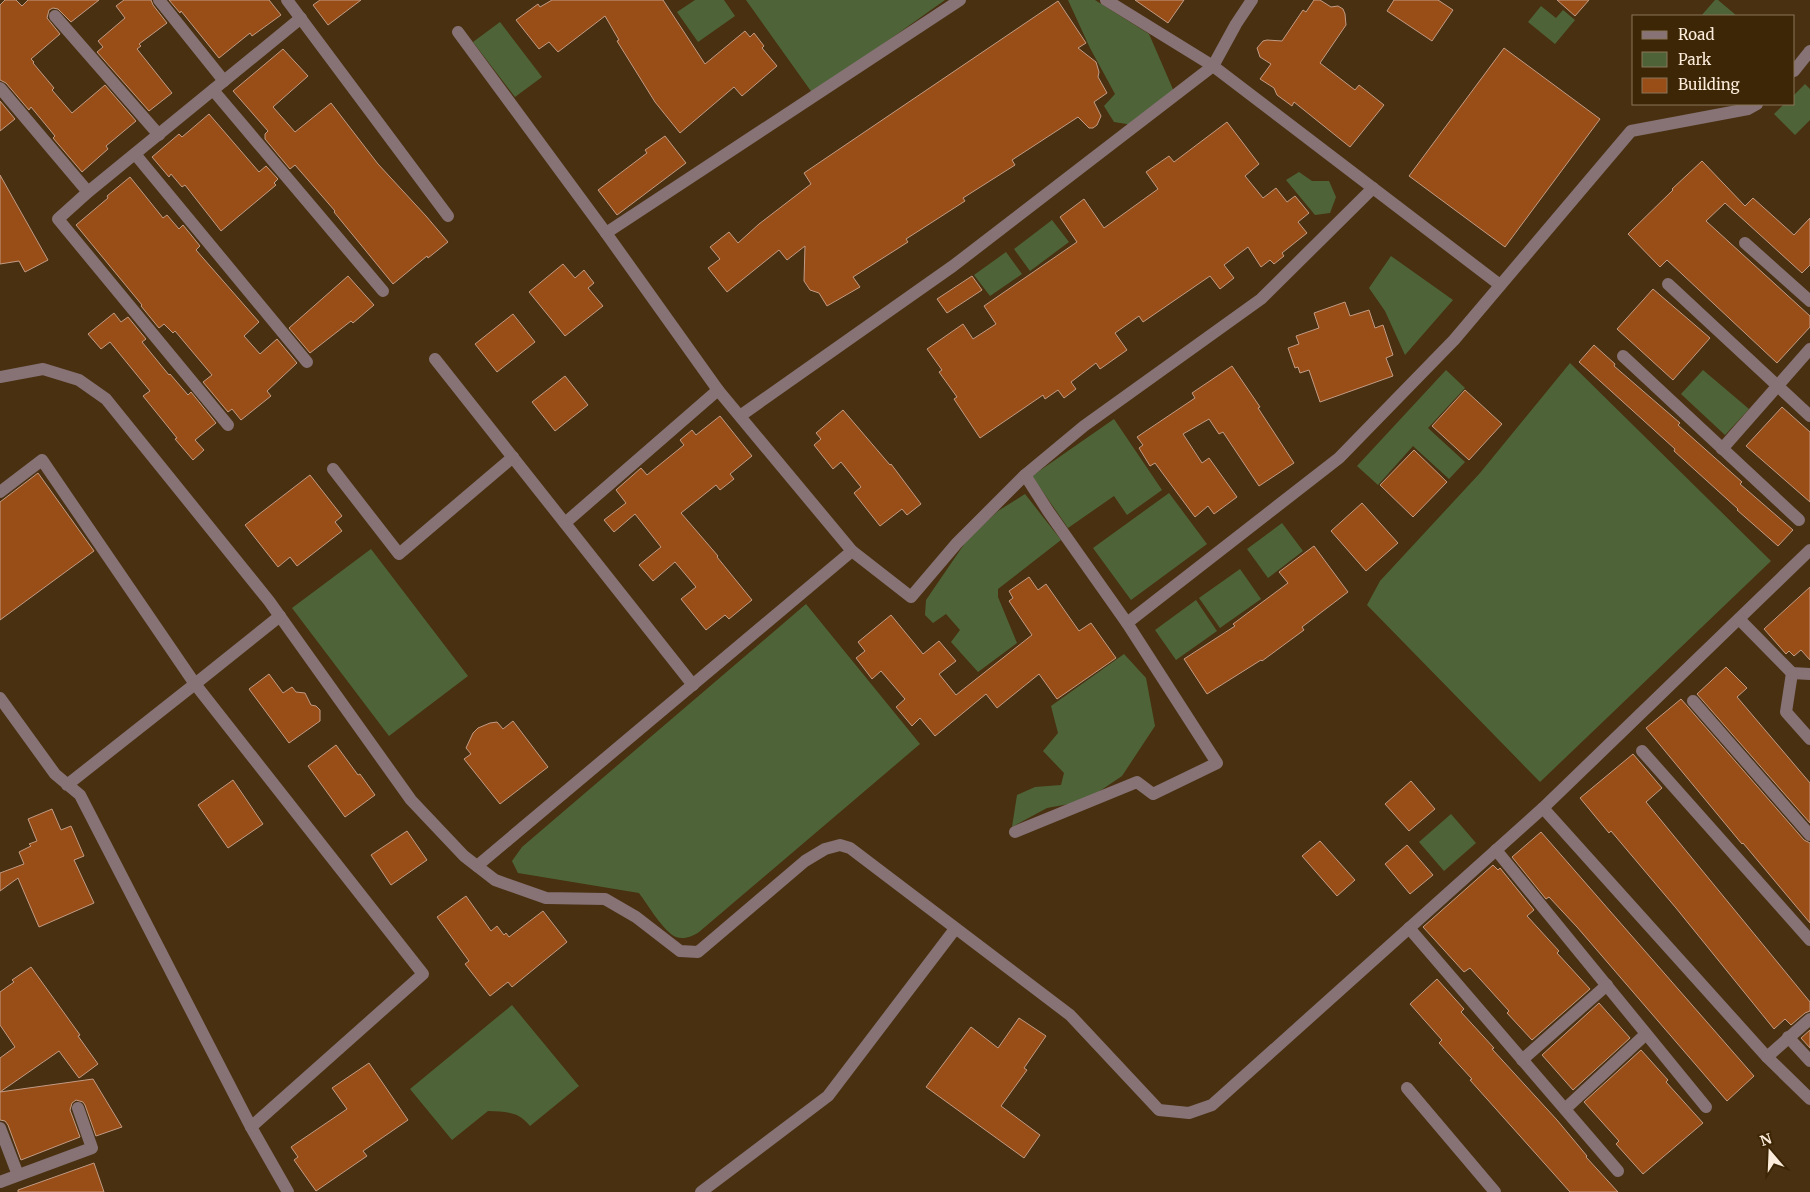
<svg xmlns="http://www.w3.org/2000/svg" width="1810" height="1192" viewBox="0 0 1810 1192" font-family="Merriweather,serif">
<rect width="100%" height="100%" fill="#483010"/>
<g fill="#4e6438">
<path d="M695 0H724L735 16 698 42 677 12Z"/>
<path d="M746 0H945L813 94Z"/>
<path d="M1068 0H1095L1149 34 1175 94 1133 125 1114 122 1104 106 1115 94 1090 48Z"/>
<path d="M1715 0H1718L1737 16H1701Z"/>
<path d="M1541 6 1556 18 1563 10 1575 20 1555 44 1528 22Z"/>
<path d="M500 22 542 77 515 97 473 42Z"/>
<path d="M1805 84 1810 89V120L1795 135 1774 114 1784 104H1794V95Z"/>
<path d="M1299 172 1312 181H1329L1336 197 1330 213 1315 215 1286 180Z"/>
<path d="M1052 220 1069 242 1030 271 1014 249Z"/>
<path d="M1006 252 1022 274 990 296 974 275Z"/>
<path d="M1391 256 1453 300 1405 355 1385 311 1369 288Z"/>
<path d="M1570 363 1771 561 1540 782 1367 605 1380 581 1480 473Z"/>
<path d="M1446 370 1465 388 1428 428 1465 462 1449 479 1413 446 1378 485 1357 466Z"/>
<path d="M1703 370 1749 409 1725 435 1681 394Z"/>
<path d="M1114 419 1162 490 1127 515 1114 496 1068 528 1032 476Z"/>
<path d="M1169 493 1207 544 1131 600 1093 548Z"/>
<path d="M1025 494 1061 540 998 589V597L1017 643 978 672 951 642 960 630 946 614 933 623 925 615 926 600 967 540 998 511Z"/>
<path d="M1282 523 1303 551 1268 578 1247 549Z"/>
<path d="M371 549 468 676 389 736 292 608Z"/>
<path d="M1240 569 1261 599 1220 628 1199 598Z"/>
<path d="M1196 600 1217 631 1176 660 1155 630Z"/>
<path d="M806 604 920 744 699 932C693 936 684 940 676 937 663 931 648 905 639 893L518 873 512 861 522 847Z"/>
<path d="M1124 654 1146 678 1155 726 1122 776 1085 801 1047 808 1012 827 1017 795 1035 787 1061 785 1064 773 1043 751 1058 733 1051 706Z"/>
<path d="M1451 814 1476 843 1444 871 1419 842Z"/>
<path d="M512 1005 579 1086 530 1126C518 1111 506 1112 488 1111L452 1140 410 1089Z"/>
</g>
<g fill="#994d17" stroke="#c29b84">
<path d="M5 0H16L22 6 28 0H99L71 22 58 9 53 8 49 10 47 18 60 34 31 59 34 62 33 63 54 88 52 90 72 113 105 85 136 121 106 146 108 149 82 172 53 138 55 136 31 107 29 110 6 83 0 80V5Z"/>
<path d="M124 0H151L153 5 167 23 139 44 141 46 137 49 172 93 149 111 97 52 103 47 98 41 125 18 116 6Z"/>
<path d="M169 0H269L281 15 252 36 250 33 219 58 181 11 180 13Z"/>
<path d="M320 0H361L328 25 313 5Z"/>
<path d="M552 0H663L705 64 745 31 750 37 754 33 764 46 762 48 777 66 742 96 734 87 680 133 655 102 617 41 619 40 605 16 558 52 549 42 539 49 516 20 538 4 540 7Z"/>
<path d="M1135 0H1184L1168 23Z"/>
<path d="M1314 0H1320L1331 7 1338 6 1343 9 1345 14 1346 25 1320 63 1355 90 1359 85 1384 105 1350 147 1294 102 1292 106 1277 95 1274 88 1260 79 1271 64 1260 57 1257 48 1263 41 1267 40 1282 41 1303 10 1306 12Z"/>
<path d="M1394 0H1438L1453 10 1432 41 1387 11Z"/>
<path d="M1557 0H1589L1575 16Z"/>
<path d="M1058 1 1086 43 1078 48 1096 62 1099 72 1098 77 1107 93 1094 102 1101 116 1097 125 1093 128H1089L1078 117 1012 160 1015 165 963 198 965 201 906 239 908 242 853 277 860 287 827 306 819 293 810 290 804 281 805 246 787 260 779 250 727 292 708 268 720 259 710 247 729 232 738 243 759 224 811 184 804 173Z"/>
<path d="M1504 48 1600 119 1505 247 1409 176Z"/>
<path d="M283 49 308 76 273 107 295 132 331 103 378 164 426 216 448 242 428 258 427 256 393 284 334 212 335 211 295 165 290 169 265 139V134L268 131 233 91Z"/>
<path d="M0 101 15 119 0 131Z"/>
<path d="M209 114 259 172 266 166 278 179 274 183 276 185 221 231 185 185 182 187 171 174 169 177 152 157 179 134 182 137Z"/>
<path d="M1227 122 1259 164 1245 176 1263 198 1276 188 1287 202 1295 196 1309 213 1298 222 1307 233 1282 253 1284 256 1274 264 1270 260 1261 267 1248 247 1224 265 1234 278 1220 289 1210 276 1143 322 1139 316 1115 333 1127 350 1100 369 1096 363 1071 382 1076 389 1064 398 1058 390 1045 399 1043 395 980 438 954 399 957 397 939 372 942 370 927 349 963 324 973 339 996 324 984 306 1077 242 1060 217 1084 199 1104 228 1158 189 1146 172 1169 156 1174 162Z"/>
<path d="M665 136 686 163 617 215 598 190 647 153 645 150Z"/>
<path d="M1702 161 1745 206 1753 198 1794 235 1810 218V265L1802 273 1725 203 1706 221 1810 316V327L1777 363 1667 260 1660 267 1628 234 1673 190 1672 189Z"/>
<path d="M0 175 48 260 25 272 19 261 0 264Z"/>
<path d="M130 177 163 218 167 215 179 229 183 225 200 246 196 250 259 322 244 336 260 354 277 339 297 363 267 391 271 396 241 420 232 409 228 412 203 382 212 375 175 331 173 333 164 324 159 328 141 306 142 305 76 225 108 198 107 196Z"/>
<path d="M563 264 575 278 584 270 594 283 588 288 603 306 565 336 529 292Z"/>
<path d="M348 276 374 305 353 323 351 321 310 353 289 328Z"/>
<path d="M972 276 982 290 947 313 937 299Z"/>
<path d="M1653 289 1710 338 1673 380 1617 329Z"/>
<path d="M1345 302 1350 316 1369 310 1375 328 1383 325 1393 355 1386 358 1393 376 1320 402 1309 370 1300 373 1298 367 1295 368 1288 348 1299 344 1296 336 1319 328 1314 313Z"/>
<path d="M114 313 121 322 128 317 146 339 142 342 169 375 170 374 188 395 191 392 216 423 195 440 204 450 193 460 175 439 177 438 143 396 150 391 110 342 101 349 88 334Z"/>
<path d="M513 314 535 342 497 372 475 344Z"/>
<path d="M1594 345 1615 364 1614 366 1680 423 1678 425 1742 482 1740 484 1793 530 1778 546 1737 510 1738 509 1674 451 1675 449 1579 362Z"/>
<path d="M1232 366 1260 407 1258 408 1294 463 1259 486 1223 432 1219 434 1209 419 1183 434 1202 463 1209 458 1237 497 1214 514 1208 506 1195 517 1155 463 1150 466 1139 448 1143 445 1137 437 1195 398 1192 393Z"/>
<path d="M565 376 588 405 555 431 532 402Z"/>
<path d="M1465 390 1502 424 1469 460 1432 426Z"/>
<path d="M1782 407 1810 432V502L1746 446Z"/>
<path d="M843 410 890 465 891 464 921 504 907 515 902 509 880 526 854 493 861 487 841 462 833 469 814 445 821 439 816 433Z"/>
<path d="M720 416 752 456 730 474 734 479 720 490 716 485 681 513 718 556 717 557 752 600 729 619 725 615 706 630 681 599 696 587 675 562 653 581 639 565 661 547 635 514 614 532 604 520 626 503 616 490 641 468 647 475 684 445 680 440 692 430 696 435Z"/>
<path d="M1414 450 1447 482 1413 517 1380 485Z"/>
<path d="M38 473 94 551 0 620V502Z"/>
<path d="M310 475 342 516 335 522 342 531 297 566 290 557 278 567 245 525Z"/>
<path d="M1362 503 1398 543 1366 571 1331 531Z"/>
<path d="M1314 546 1348 592 1302 627 1304 630 1262 661 1261 660 1207 694 1184 659 1235 626 1233 624 1288 583 1279 572Z"/>
<path d="M1029 577 1038 590 1046 584 1079 631 1091 623 1116 658 1057 699 1039 674 997 708 986 694 935 736 920 718 912 726 896 707 905 699 881 671 872 679 856 658 865 651 858 642 891 615 923 654 939 641 956 661 939 674 956 695 1032 635 1009 601 1013 598 1009 591Z"/>
<path d="M1810 587V660L1801 650 1794 656 1789 651 1786 654 1764 629Z"/>
<path d="M1726 667 1747 688 1737 697 1810 783V823L1697 694Z"/>
<path d="M269 674 283 693 292 687 296 692 305 693 311 705 316 706 320 710V721L289 743 249 689Z"/>
<path d="M1681 699 1804 840 1810 843V923L1743 843 1742 844 1646 728Z"/>
<path d="M513 721 548 767 500 804 464 759 471 754 466 748 473 733 478 728 490 723 497 722 503 729Z"/>
<path d="M336 745 358 775 360 774 375 795 345 817 308 766Z"/>
<path d="M1633 754 1662 788 1646 802 1810 1002V1011L1805 1013 1791 1025 1785 1019 1774 1029 1676 908 1611 831 1609 833 1580 798Z"/>
<path d="M233 780 263 824 228 848 198 805Z"/>
<path d="M1411 781 1435 809 1409 831 1385 804Z"/>
<path d="M52 809 61 830 71 826 84 856 74 860 94 903 39 927 18 878 0 891V873L24 864 19 852 31 846 29 844 37 841 28 819Z"/>
<path d="M407 831 427 860 391 885 371 855Z"/>
<path d="M1541 832 1754 1076 1727 1101 1577 927 1549 897 1546 899 1512 857Z"/>
<path d="M1320 841 1355 880 1337 896 1302 856Z"/>
<path d="M1407 845 1433 875 1410 894 1385 864Z"/>
<path d="M1493 865 1498 870 1500 868 1534 910 1527 916 1559 951 1557 953 1590 989 1532 1040 1507 1013 1509 1011 1470 968 1464 972 1423 927Z"/>
<path d="M466 896 491 931 497 926 504 935 506 933 509 937 543 911 567 942 512 987 508 982 490 996 465 964 469 961 437 917Z"/>
<path d="M31 967 80 1035 78 1036 98 1064 79 1078 59 1051 0 1092 93 1079 122 1127 96 1136 85 1105 83 1102 76 1100 72 1103 70 1110 80 1137 21 1160 8 1125 5 1121 0 1120V1058L15 1047 0 1025V992L14 982 12 980Z"/>
<path d="M1437 979 1464 1009 1461 1012 1494 1048 1492 1049 1557 1120 1587 1156 1586 1157 1618 1192H1570L1470 1080 1472 1079 1439 1043 1442 1040 1410 1004Z"/>
<path d="M1599 1003 1630 1038 1573 1090 1542 1055Z"/>
<path d="M1019 1018 1046 1036 1024 1068 1027 1070 1001 1106 1040 1135 1024 1158 926 1087 971 1027 998 1048Z"/>
<path d="M1810 1030V1048L1801 1038Z"/>
<path d="M1641 1050 1668 1080 1666 1082 1703 1123 1643 1174 1616 1144 1619 1141 1584 1102Z"/>
<path d="M369 1063 408 1120 363 1151 367 1156 316 1191 294 1160 298 1157 291 1147 347 1109 332 1088Z"/>
<path d="M94 1163 104 1192H18V1190Z"/>
</g>
<g fill="none" stroke-linecap="round" stroke-linejoin="round">
<g stroke="#877275" stroke-width="12">
<path d="M159 0 224 81"/>
<path d="M287 0 448 216"/>
<path d="M1106 0 1213 66 1236 24 1252 0"/>
<path d="M55 16 159 135"/>
<path d="M458 32 606 233 718 390 852 551 477 866"/>
<path d="M1794 71 1810 51"/>
<path d="M0 88 88 192"/>
<path d="M213 90 383 291"/>
<path d="M135 154 307 362"/>
<path d="M606 233 960 0"/>
<path d="M1745 243 1810 301"/>
<path d="M1668 284 1810 416"/>
<path d="M1623 356 1799 520"/>
<path d="M435 359 693 685"/>
<path d="M0 377 43 369 79 380 106 399 269 601 411 800 464 856 495 880 546 898 605 899 636 917 680 951 698 952 805 861 825 849 840 845 850 848 1070 1015 1159 1110 1189 1113 1212 1105 1543 808 1810 550"/>
<path d="M740 416 953 266 1213 66 1500 285"/>
<path d="M228 425 58 219 88 192 301 18"/>
<path d="M1722 449 1810 349"/>
<path d="M333 469 399 554 513 457"/>
<path d="M0 492 42 460 195 684 280 616"/>
<path d="M565 523 718 390"/>
<path d="M852 551 911 597 957 543 1025 475"/>
<path d="M1739 619 1792 673 1810 674"/>
<path d="M1127 623 1339 458 1454 340 1631 131 1748 109 1757 104"/>
<path d="M1792 673 1786 712 1810 739"/>
<path d="M0 698 55 774 80 795 251 1127 423 974 195 684 67 785"/>
<path d="M1693 701 1810 835"/>
<path d="M1642 751 1810 940"/>
<path d="M1543 808 1767 1057 1810 1099"/>
<path d="M1015 832 1137 782 1153 794 1217 763 1127 623 1048 511 1025 475 1084 426 1261 299 1373 188"/>
<path d="M1496 850 1706 1107"/>
<path d="M1409 928 1618 1171"/>
<path d="M1788 1037 1810 1061"/>
<path d="M1767 1057 1810 1019"/>
<path d="M1522 1060 1607 985"/>
<path d="M1407 1088 1495 1192"/>
<path d="M1565 1109 1646 1034"/>
<path d="M251 1127 288 1192"/>
<path d="M0 1128 18 1175"/>
<path d="M0 1182 92 1148 78 1108"/>
<path d="M701 1192 828 1096 955 929"/>
</g>
</g>
<rect x="1632" y="15" width="162" height="90" fill="#3d2605" stroke="#89755b"/>
<rect x="1642" y="31" width="25" height="8" fill="#877275" stroke="#89755b"/>
<text x="1678" y="40" font-size="15" fill="#fcecdb">Road</text>
<rect x="1642" y="52" width="25" height="15" fill="#4e6438" stroke="#89755b"/>
<text x="1678" y="65" font-size="15" fill="#fcecdb">Park</text>
<rect x="1642" y="78" width="25" height="15" fill="#994d17" stroke="#89755b"/>
<text x="1678" y="90" font-size="15" fill="#fcecdb">Building</text>
<g transform="translate(1770 1152) rotate(341)" stroke="#3d2605" stroke-width="4" paint-order="stroke">
<path d="M0-4L9 19L0 12L-9 19Z" fill="#fcecdb"/>
<text y="-8" font-size="14" font-weight="bold" text-anchor="middle" fill="#fcecdb">N</text>
</g>
</svg>
